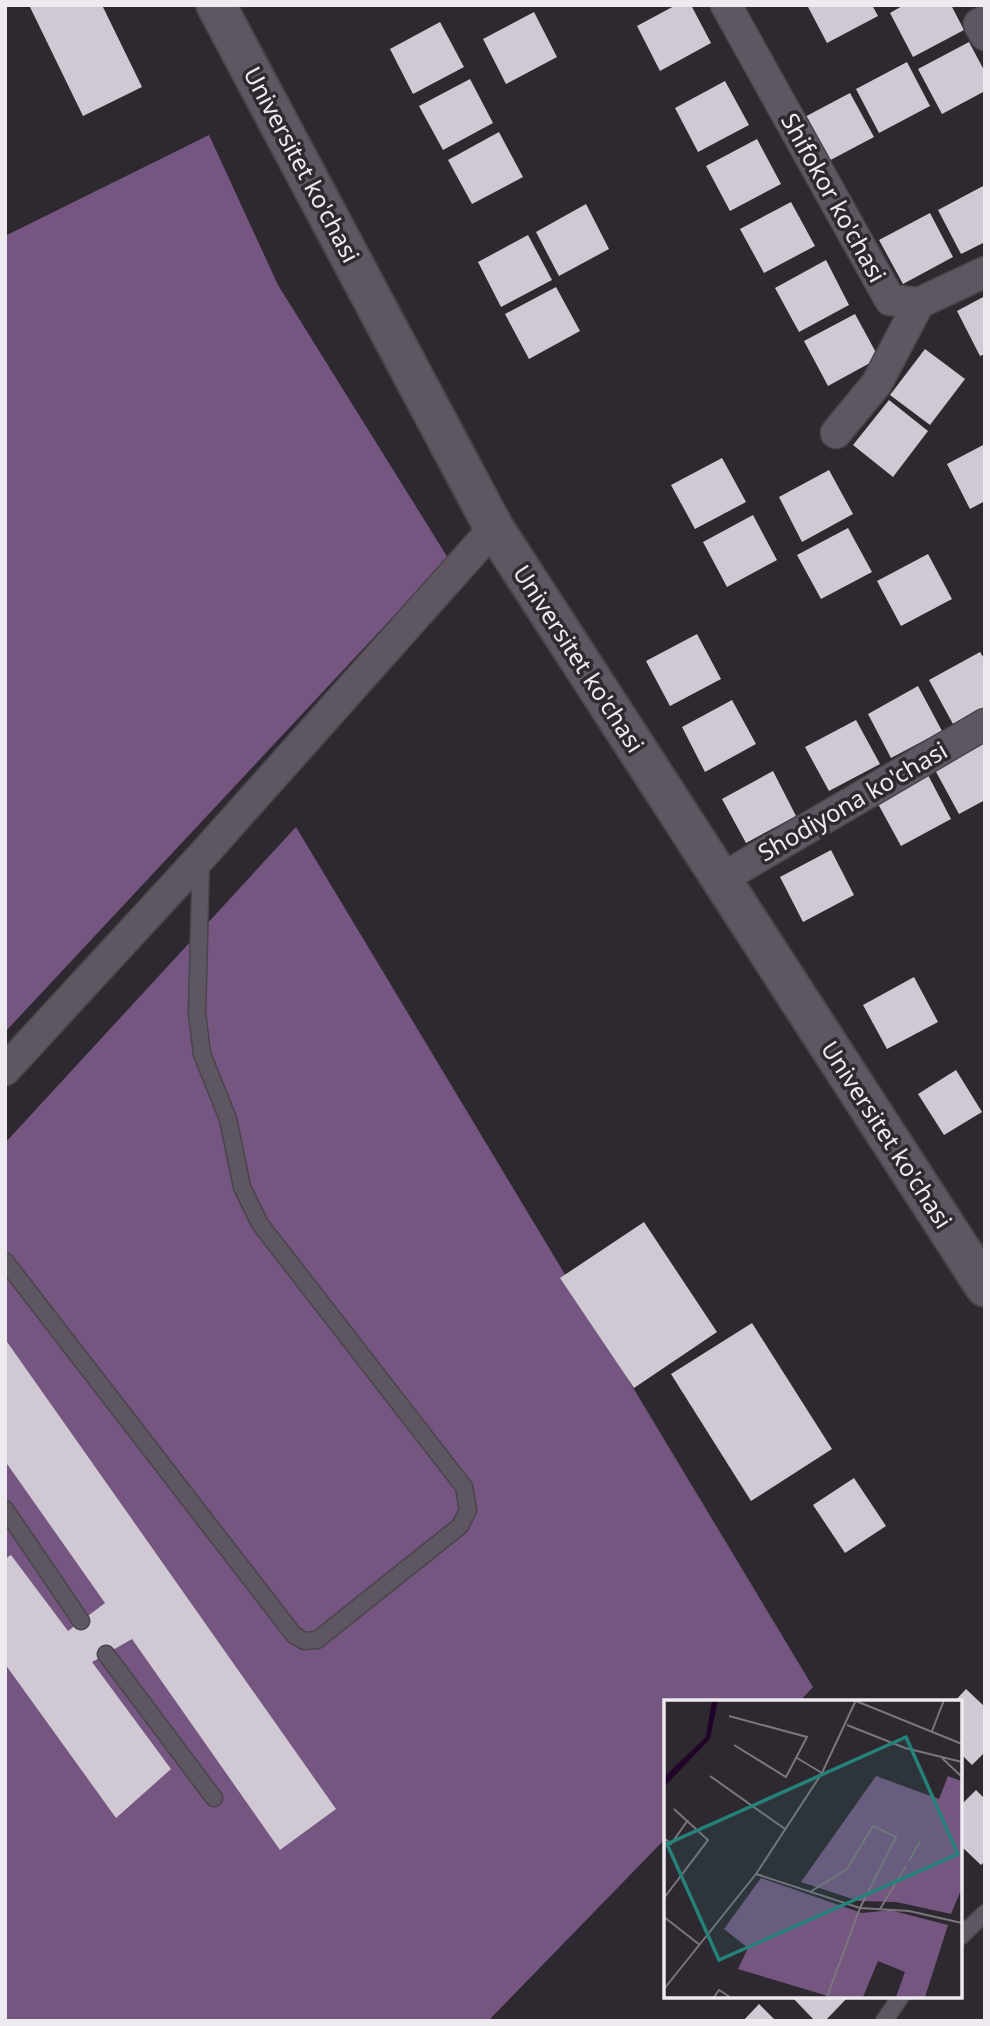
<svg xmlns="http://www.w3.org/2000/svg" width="990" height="2026" viewBox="0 0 990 2026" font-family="'Noto Sans',sans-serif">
<rect width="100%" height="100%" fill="#2e2830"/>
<g fill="#745680">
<path d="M209 135 278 285 448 558 5 1032V236Z"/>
<path d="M296 827 813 1687 799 1702H666V1838L488 2021H5V1143Z"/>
</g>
<g fill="#d0c9d4">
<path d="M29 5H102L142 87 83 116Z"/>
<path d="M676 5H691L711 43 660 71 637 26Z"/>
<path d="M807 5H872L878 16 827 43Z"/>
<path d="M904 5H951L964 30 913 57 890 13Z"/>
<path d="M534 12 557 57 506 84 483 39Z"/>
<path d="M440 22 464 67 413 94 390 49Z"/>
<path d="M969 42 985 72V91L942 114 918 69Z"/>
<path d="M907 62 930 106 879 133 856 89Z"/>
<path d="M470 79 493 123 443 150 419 106Z"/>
<path d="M725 81 749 125 698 152 675 108Z"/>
<path d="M850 93 874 137 823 164 799 120Z"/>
<path d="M499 132 523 177 472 204 448 160Z"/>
<path d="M757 139 781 184 730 211 706 166Z"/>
<path d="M985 185V242L961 254 938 210Z"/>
<path d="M791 202 815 246 764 273 740 229Z"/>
<path d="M586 204 609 249 559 276 536 232Z"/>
<path d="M930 213 953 257 903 284 879 240Z"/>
<path d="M528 235 552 280 501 307 478 262Z"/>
<path d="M826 260 849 305 799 332 775 288Z"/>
<path d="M556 287 580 331 529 359 505 314Z"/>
<path d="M985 296V354L980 356 957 311Z"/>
<path d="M855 314 879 358 828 386 804 341Z"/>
<path d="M925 349 965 379 930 425 890 395Z"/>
<path d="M889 400 928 431 893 477 853 445Z"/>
<path d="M985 444V501L970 509 947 464Z"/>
<path d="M722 458 746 502 695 529 671 485Z"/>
<path d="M829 470 853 514 802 542 779 497Z"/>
<path d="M753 515 777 560 727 587 703 542Z"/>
<path d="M848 528 872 572 821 599 797 555Z"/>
<path d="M928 554 952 599 901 626 877 581Z"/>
<path d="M697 634 721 679 670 706 646 661Z"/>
<path d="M980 652 985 660V707L953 724 929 680Z"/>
<path d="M918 686 942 731 891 758 868 714Z"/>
<path d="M732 700 756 744 705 772 682 727Z"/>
<path d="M856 720 880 764 829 791 805 747Z"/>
<path d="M985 743V800L959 814 935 770Z"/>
<path d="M773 771 796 816 746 843 722 799Z"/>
<path d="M928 775 951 819 901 846 877 802Z"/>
<path d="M831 850 854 895 803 922 780 877Z"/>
<path d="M914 977 938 1022 887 1049 863 1005Z"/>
<path d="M956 1070 982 1112 944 1135 918 1094Z"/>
<path d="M644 1222 717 1332 634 1388 560 1278Z"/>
<path d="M752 1323 832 1449 751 1501 671 1374Z"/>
<path d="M5 1339 336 1809 280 1850 132 1639 92 1662 171 1769 116 1818 5 1664V1559L11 1555 68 1631 105 1603 5 1461Z"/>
<path d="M854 1478 886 1526 845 1553 813 1505Z"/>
<path d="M966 1689 985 1707V1752L972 1765 960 1753V1702H954Z"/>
<path d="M976 1790 985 1799V1861L981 1865 960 1845V1806Z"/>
<path d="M791 1996H849L825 2021H815Z"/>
<path d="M759 2004 776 2021H743Z"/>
</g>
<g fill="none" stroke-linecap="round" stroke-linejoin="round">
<g stroke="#4a444c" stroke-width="19">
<g id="service">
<path d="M5 1261 294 1635 304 1641 317 1640 460 1526 468 1510 464 1487 260 1224 242 1187 228 1119 202 1054 197 1013 201 860"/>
<path d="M5 1509 81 1621"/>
<path d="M106 1654 214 1798"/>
<path d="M960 1937 985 1913"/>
<path d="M884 2021 901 1996"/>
</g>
</g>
<g stroke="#4a444c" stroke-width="33">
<g id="minor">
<path d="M726 5 890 300 919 303 985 272"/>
<path d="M985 21 979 24 985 35"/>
<path d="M836 433 877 383 919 303"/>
<path d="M721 879 985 724"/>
<path d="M5 1070 201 857 494 528"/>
</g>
</g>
<g stroke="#4a444c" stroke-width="42">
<path id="secondary" d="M216 5 494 528 985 1287"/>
</g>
<use href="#service" stroke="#5e5761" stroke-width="16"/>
<use href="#minor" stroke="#5e5761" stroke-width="30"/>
<use href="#secondary" stroke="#5e5761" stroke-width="38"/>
</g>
<g text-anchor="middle" stroke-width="7" stroke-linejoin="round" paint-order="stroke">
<g font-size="24" fill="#eeeaf0" stroke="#2e2830">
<text transform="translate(301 165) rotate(62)" y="8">Universitet ko'chasi</text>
<text transform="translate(833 198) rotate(61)" y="8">Shifokor ko'chasi</text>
<text transform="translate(578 659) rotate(57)" y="8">Universitet ko'chasi</text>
<text transform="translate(853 802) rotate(-30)" y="8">Shodiyona ko'chasi</text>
<text transform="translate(886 1135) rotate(57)" y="8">Universitet ko'chasi</text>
</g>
</g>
<g transform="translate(664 1700)">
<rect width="298" height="298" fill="#2e2830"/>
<path d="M212 76 275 99 284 76 297 81V190L287 214 232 202 195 201 137 182ZM97 178 198 213 226 210 284 225 261 297H232L241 272 214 261 199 297H167L74 269 84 248 60 229Z" fill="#745680"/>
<path d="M48 0H54L46 39 0 87V77L42 37Z" fill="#200529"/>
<path fill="none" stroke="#7b767d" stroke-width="2" d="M192 1 298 44M65 16 143 37 122 77 70 45M183 25 241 48 298 62M268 31 280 0M133 58 158 73M278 58 298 77M46 76 121 129M0 138 7 144 24 120M245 161 256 141M92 174 196 208 245 211 298 223M146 192 183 169 209 126 232 137 196 208 163 297M0 198 44 140 10 109M216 209 242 166M0 217 36 245M0 289 92 174 158 73 192 0M50 297 55 290 66 297"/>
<path fill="#25827b" fill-opacity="0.15" stroke="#25827b" stroke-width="3.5" d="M242 37 294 154 55 260 3 144Z"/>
<rect width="298" height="298" fill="none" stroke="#eeeaf0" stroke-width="3.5"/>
</g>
<rect width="990" height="2026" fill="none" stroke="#eeeaf0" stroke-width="14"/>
</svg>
